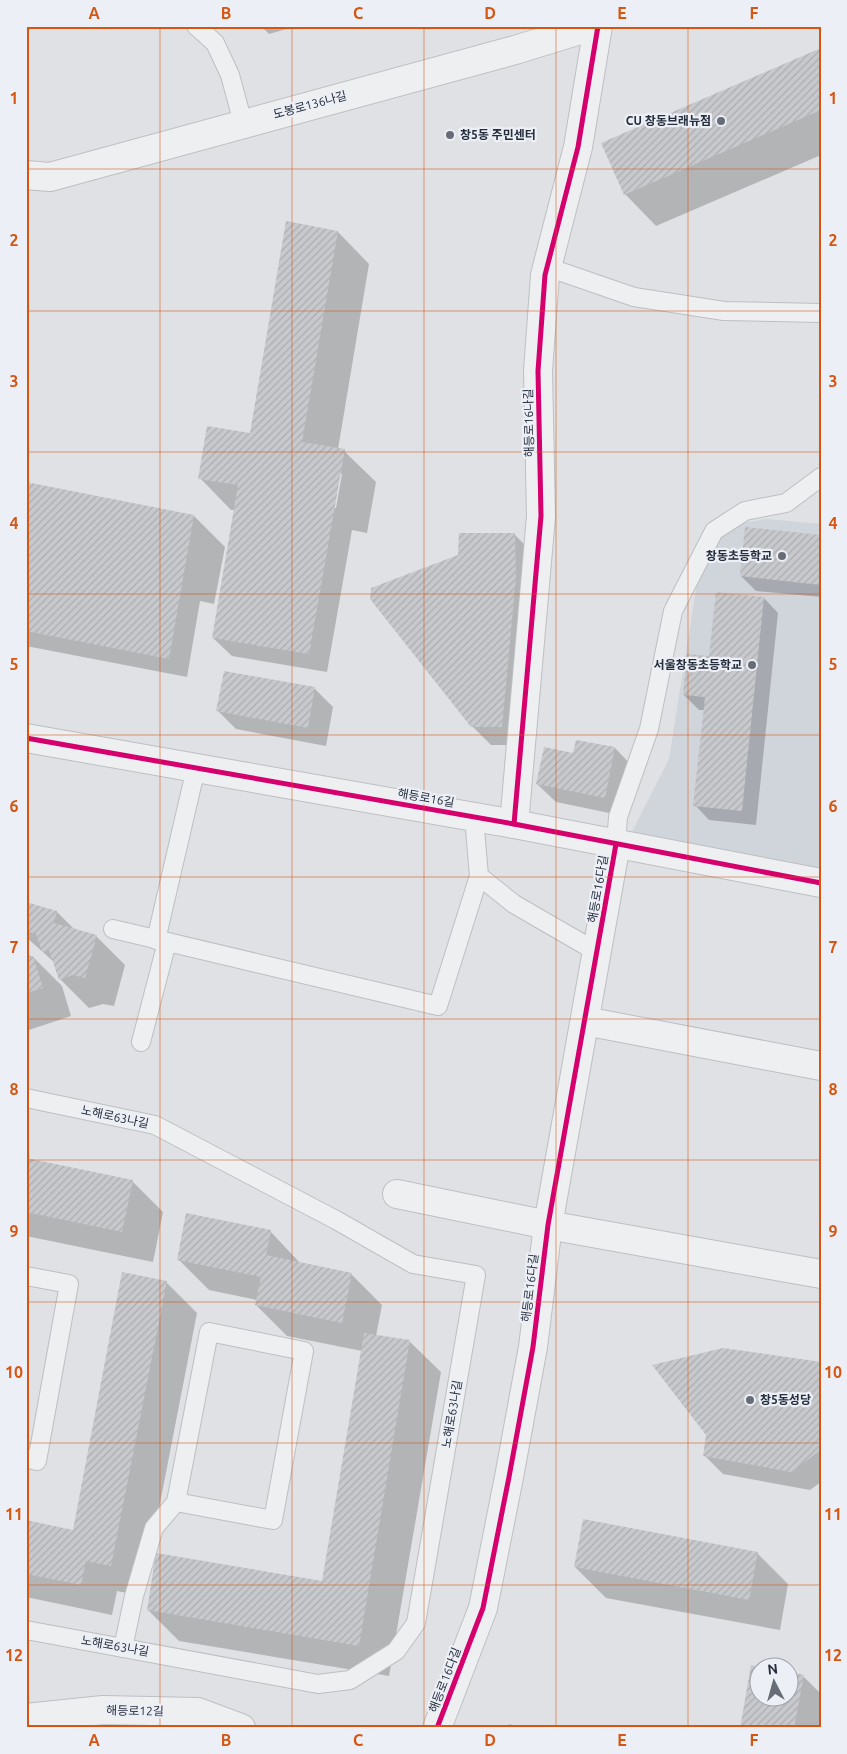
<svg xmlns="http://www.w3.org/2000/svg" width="847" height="1754" viewBox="0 0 847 1754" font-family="Ubuntu,'Noto Sans KR',sans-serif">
<defs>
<pattern id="building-hatch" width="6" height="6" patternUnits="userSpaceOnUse" patternTransform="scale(1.25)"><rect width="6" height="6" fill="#c7c9cd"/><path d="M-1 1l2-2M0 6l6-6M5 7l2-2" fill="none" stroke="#abadb1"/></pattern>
</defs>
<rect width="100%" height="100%" fill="#dfe1e4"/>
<path fill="#d0d4db" d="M767 519 821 524V869L632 832 669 759 699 570 729 525Z"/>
<g fill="#0003" fill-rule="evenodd">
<path d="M261 26H297L269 34Z"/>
<path d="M821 49V155L656 226 625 194Z"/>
<path d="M338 232 369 264 338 449 344 451 376 482 367 533 352 530 327 672 232 656 213 638 235 510H231L200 478 251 434ZM339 474H342L336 508H333Z"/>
<path d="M26 483 194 516 225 547 214 604 200 601 187 677 26 646Z"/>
<path d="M514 534 533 553 520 745H491L472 726Z"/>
<path d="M821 536V597L756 591 741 576Z"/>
<path d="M764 598 778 613 756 825 709 820 695 805 705 710H699L684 695 710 658Z"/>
<path d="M314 688 333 707 326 746 236 729 218 711Z"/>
<path d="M615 748 633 767 624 816 556 802 537 784 574 755Z"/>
<path d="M26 903 57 912 75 930 96 936 125 965 114 1006 103 1004 89 1008 60 979 54 962 26 937Z"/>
<path d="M26 954 33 957 62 986 71 1016 26 1031Z"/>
<path d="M26 1160 132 1181 163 1212 153 1262 26 1236Z"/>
<path d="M270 1231 301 1264 351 1274 382 1305 376 1336 410 1342 441 1372 389 1676 179 1641 148 1610 323 1582 362 1351 287 1336 256 1305 257 1300 209 1290 178 1259Z"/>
<path d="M166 1282 197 1313 142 1596 117 1591 112 1615 26 1597V1521L74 1531Z"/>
<path d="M821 1363V1482L810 1490 723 1474 704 1455Z"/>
<path d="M757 1553 788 1584 780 1630 606 1598 575 1567Z"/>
<path d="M790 1674 803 1676 821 1694V1728H741L760 1696H790Z"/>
</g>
<g fill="url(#building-hatch)">
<path d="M821 48V110L624 195 601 143Z"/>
<path d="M286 221 338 231 302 442 345 449 309 654 212 638 238 485 198 479 207 426 250 433Z"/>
<path d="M26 482 194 515 169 659 26 631Z"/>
<path d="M745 527 821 535V585L740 576Z"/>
<path d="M459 533H515L516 577 502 727H471L370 599 371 588 458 555Z"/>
<path d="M716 592 764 597 742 811 693 806 705 697 683 695 687 654 709 656Z"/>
<path d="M224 671 315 687 308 728 216 711Z"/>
<path d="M576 740 615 747 605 798 536 784 544 747 573 753Z"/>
<path d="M26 902 57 911 54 923 97 935 85 978 73 975 59 980 49 950 42 952 36 934 26 931Z"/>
<path d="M33 956 43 988 26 993V959Z"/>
<path d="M26 1158 133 1180 122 1232 26 1212Z"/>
<path d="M186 1213 271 1230 266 1255 352 1273 342 1323 255 1305 261 1277 177 1260Z"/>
<path d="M122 1272 167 1281 111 1566 86 1561 81 1585 26 1574V1520L73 1530Z"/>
<path d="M364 1333 410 1340 359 1646 147 1610 156 1553 322 1581Z"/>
<path d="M723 1348 821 1362V1450L791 1472 703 1456 706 1435 652 1365Z"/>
<path d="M583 1519 758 1552 749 1600 574 1567Z"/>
<path d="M751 1665 760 1667V1696H790V1672L804 1675 794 1728H740Z"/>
<path d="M509 1724 522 1727V1728H508Z"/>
</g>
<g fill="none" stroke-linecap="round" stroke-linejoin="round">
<g stroke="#bdbfc2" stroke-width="20">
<g id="lane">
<path d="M196 26 215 43 230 75 243 123"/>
<path d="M547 267 634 297 724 311 821 313"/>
<path d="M474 817 479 876 514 904 597 952"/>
<path d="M616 844 618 817 649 729 673 611 714 531 745 511 786 503 821 477"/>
<path d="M113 929 438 1006 479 876"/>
<path d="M156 940 196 768"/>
<path d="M141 1042 167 942"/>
<path d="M26 1098 155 1125 336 1220 413 1264 476 1275 416 1623 396 1651 350 1680 318 1684 26 1630"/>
<path d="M26 1276 69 1284 37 1461 26 1458"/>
<path d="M123 1648 134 1596 154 1528 176 1502 273 1520 304 1351 209 1332 176 1502"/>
</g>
</g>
<g stroke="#bdbfc2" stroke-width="30">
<g id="street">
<path d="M26 175 50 177 515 50 593 26"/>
<path d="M26 738 514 824 821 883"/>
<path d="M514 824 541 516 538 371 545 275 578 147 598 26"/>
<path d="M585 1021 821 1066"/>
<path d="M397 1194 548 1225 821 1274"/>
<path d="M26 1718 103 1710 198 1712 241 1728"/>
<path d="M437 1728 483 1608 509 1477 533 1347 548 1225 616 844"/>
</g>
</g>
<use href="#lane" stroke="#eeeff1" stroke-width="18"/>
<use href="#street" stroke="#eeeff1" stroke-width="28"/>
<g stroke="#eceff5" stroke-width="8">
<g id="cycleway">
<path d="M26 738 514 824 821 883"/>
<path d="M514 824 541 516 538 371 545 275 578 147 598 26"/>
<path d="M437 1728 483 1608 509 1477 533 1347 548 1225 616 844"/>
</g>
</g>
<use href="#cycleway" stroke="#d6006c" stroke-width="5"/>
</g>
<path fill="none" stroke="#d55511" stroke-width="1" stroke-opacity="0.55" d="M160 26V1728M292 26V1728M424 26V1728M556 26V1728M688 26V1728M26 169H821M26 311H821M26 452H821M26 594H821M26 735H821M26 877H821M26 1019H821M26 1160H821M26 1302H821M26 1443H821M26 1585H821"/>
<g fill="#676d77" stroke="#eceff5" stroke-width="2">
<circle cx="721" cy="121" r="5"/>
<circle cx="450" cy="135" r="5"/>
<circle cx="782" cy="556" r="5"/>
<circle cx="752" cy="665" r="5"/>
<circle cx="750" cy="1400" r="5"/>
</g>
<g text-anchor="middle" stroke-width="4.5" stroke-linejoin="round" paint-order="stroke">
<g font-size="12" fill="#262e3d" stroke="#eceff5">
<text transform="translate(310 105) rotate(-15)" y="4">도봉로136나길</text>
<text transform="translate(529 423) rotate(-91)" y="4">해등로16나길</text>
<text transform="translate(426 798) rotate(10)" y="4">해등로16길</text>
<text transform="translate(598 889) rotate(-80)" y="4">해등로16다길</text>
<text transform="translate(115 1117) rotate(12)" y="4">노해로63나길</text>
<text transform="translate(530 1288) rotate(-83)" y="4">해등로16다길</text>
<text transform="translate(452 1414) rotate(-80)" y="4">노해로63나길</text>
<text transform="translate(115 1646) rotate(10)" y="4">노해로63나길</text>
<text transform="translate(445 1680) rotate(-69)" y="4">해등로16다길</text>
<text transform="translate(135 1711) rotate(1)" y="4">해등로12길</text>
</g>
<g font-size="12" font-weight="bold" fill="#262e3d" stroke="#eceff5" text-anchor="end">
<text x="711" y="125">CU 창동브래뉴점</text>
<text x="460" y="139" text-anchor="start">창5동 주민센터</text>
<text x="772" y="560">창동초등학교</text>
<text x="742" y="669">서울창동초등학교</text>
<text x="760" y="1404" text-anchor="start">창5동성당</text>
</g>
</g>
<rect width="847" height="1754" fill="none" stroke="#eceff5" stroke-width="55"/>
<g transform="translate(774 1682) rotate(354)"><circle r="24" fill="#eceff5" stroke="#9da2ab"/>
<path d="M0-4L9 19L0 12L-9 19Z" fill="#676d77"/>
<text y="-8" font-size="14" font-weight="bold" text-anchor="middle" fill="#262e3d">N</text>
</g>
<rect x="28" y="28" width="792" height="1698" fill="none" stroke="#d55511" stroke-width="2"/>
<g font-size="16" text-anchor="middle" font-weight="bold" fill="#d55511">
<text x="94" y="19">A</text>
<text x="226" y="19">B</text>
<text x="358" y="19">C</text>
<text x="490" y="19">D</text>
<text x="622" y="19">E</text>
<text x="754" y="19">F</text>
<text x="14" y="104">1</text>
<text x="833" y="104">1</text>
<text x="14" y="246">2</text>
<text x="833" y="246">2</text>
<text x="14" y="387">3</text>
<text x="833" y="387">3</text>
<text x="14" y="529">4</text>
<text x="833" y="529">4</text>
<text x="14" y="670">5</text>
<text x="833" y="670">5</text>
<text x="14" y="812">6</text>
<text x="833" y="812">6</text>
<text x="14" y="953">7</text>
<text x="833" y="953">7</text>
<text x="14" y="1095">8</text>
<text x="833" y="1095">8</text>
<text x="14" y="1237">9</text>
<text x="833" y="1237">9</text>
<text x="14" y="1378">10</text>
<text x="833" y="1378">10</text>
<text x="14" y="1520">11</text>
<text x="833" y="1520">11</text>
<text x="14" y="1661">12</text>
<text x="833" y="1661">12</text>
<text x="94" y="1746">A</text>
<text x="226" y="1746">B</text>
<text x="358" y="1746">C</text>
<text x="490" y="1746">D</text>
<text x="622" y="1746">E</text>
<text x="754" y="1746">F</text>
</g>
</svg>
